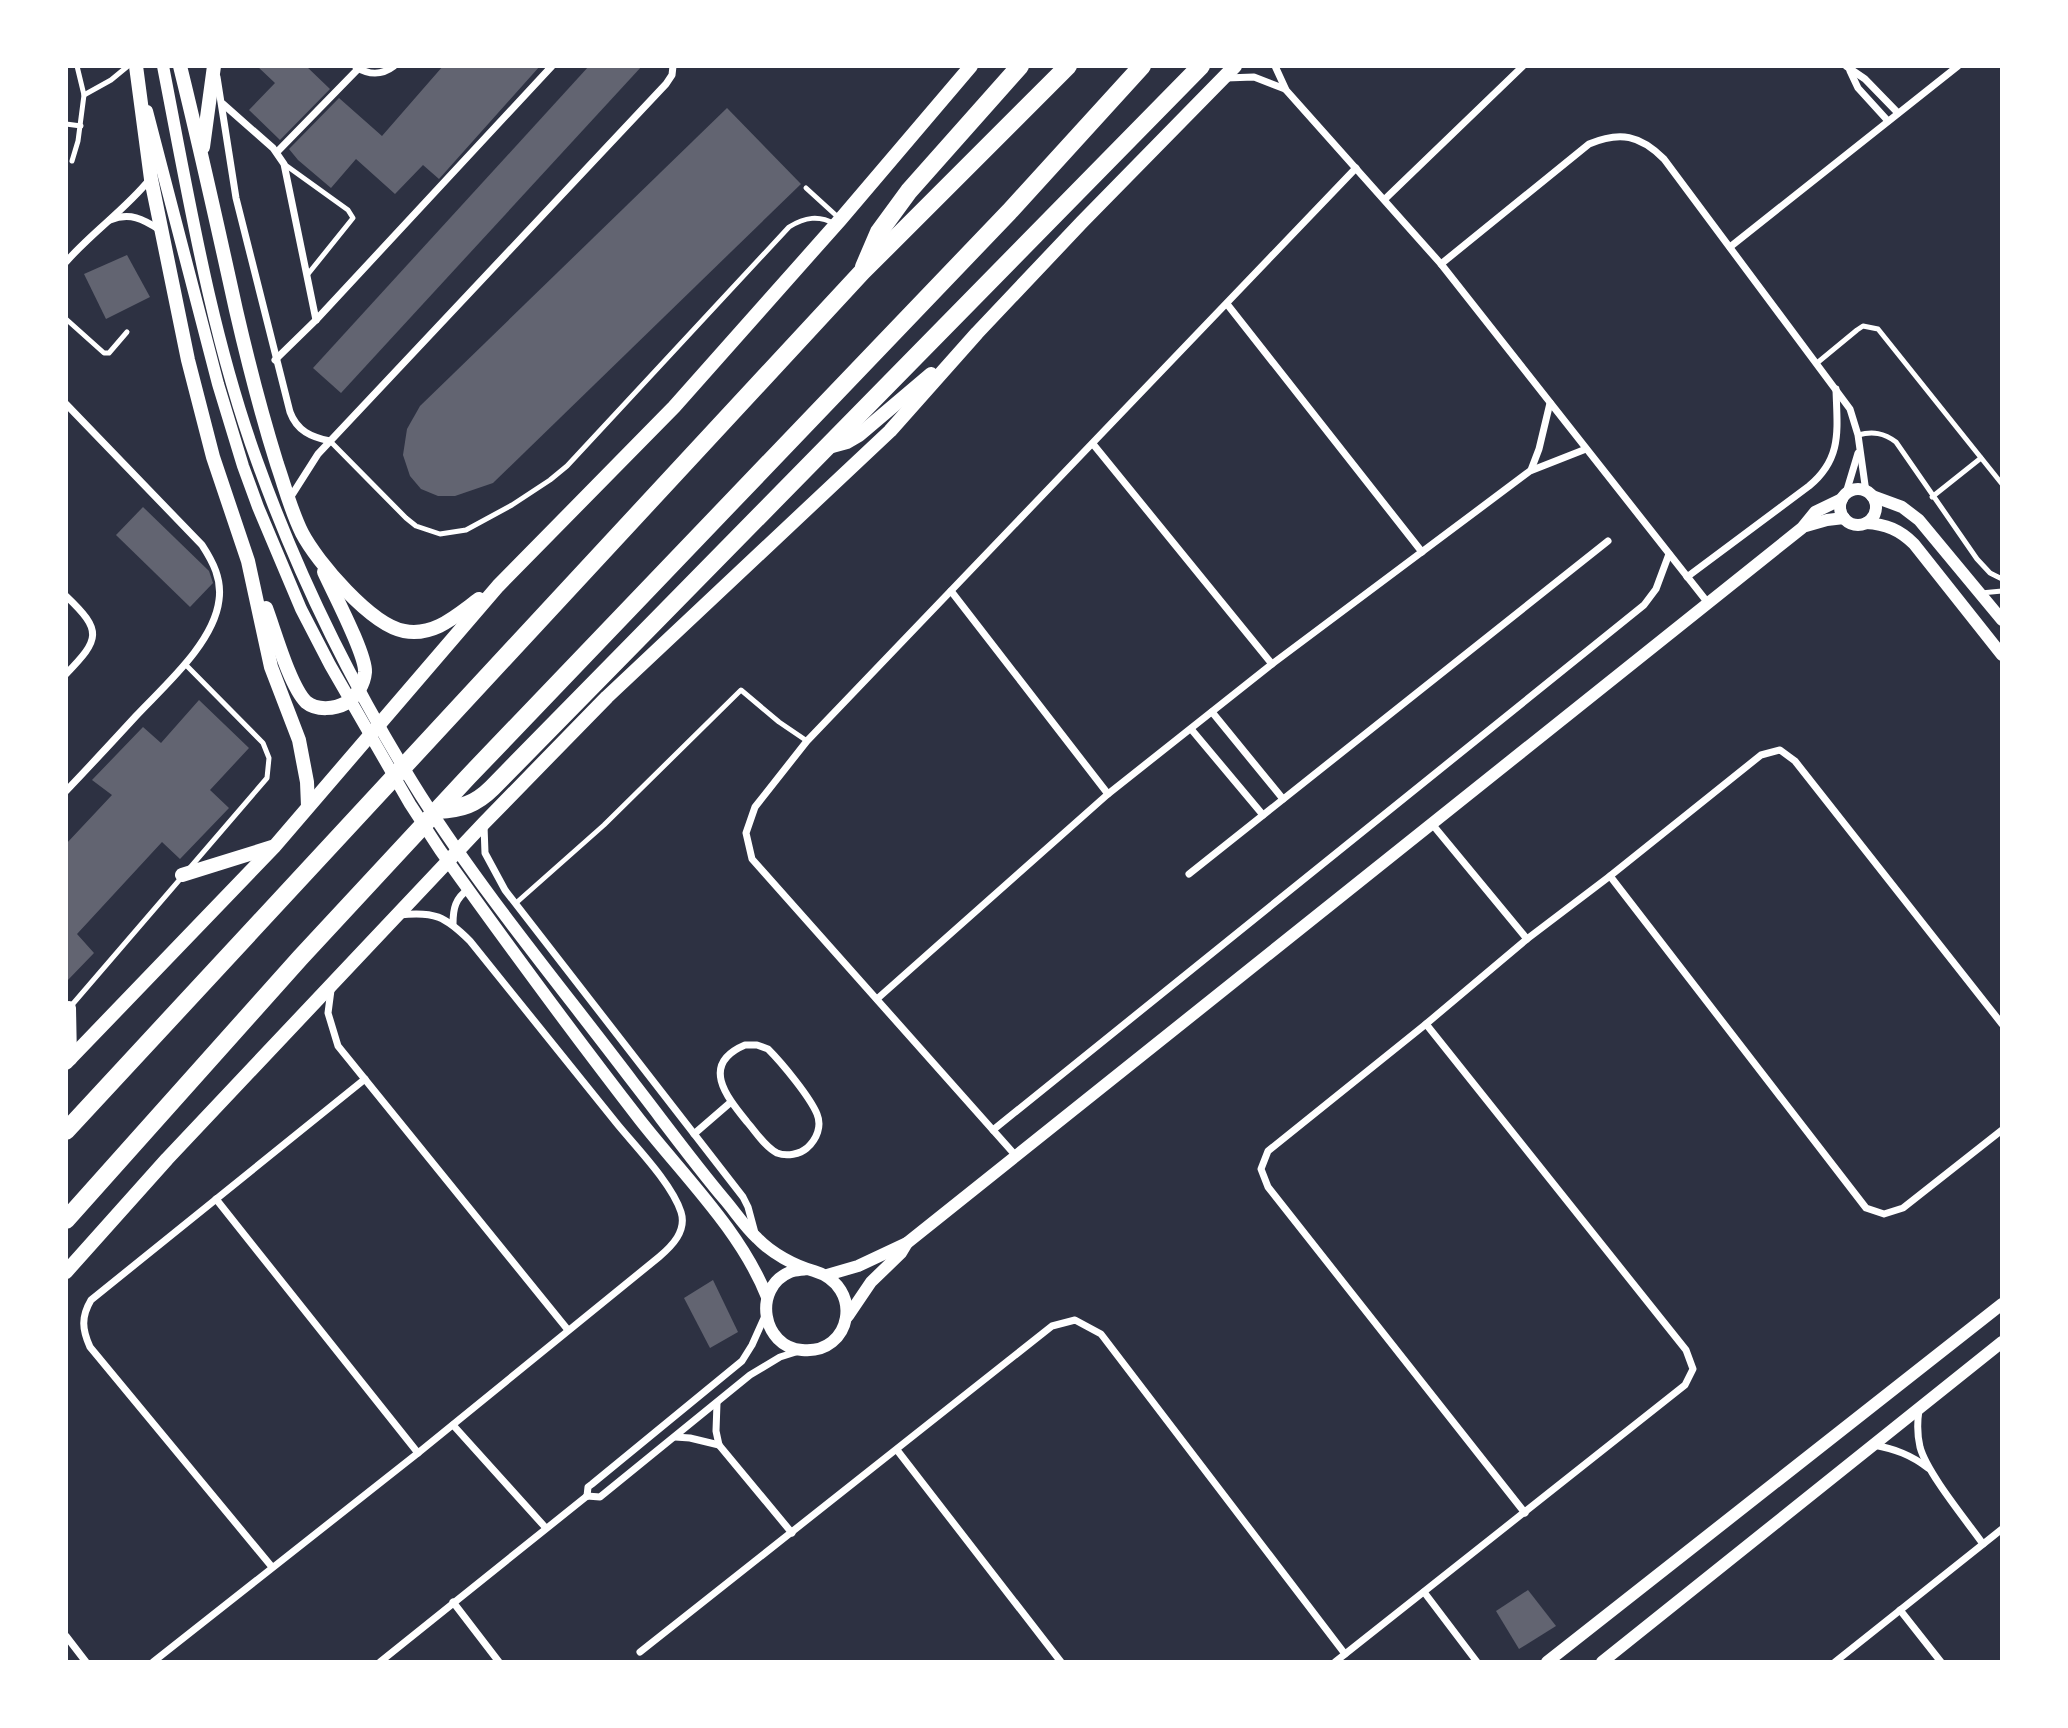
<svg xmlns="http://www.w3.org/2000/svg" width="2068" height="1728" viewBox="0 0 2068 1728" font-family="Rubik,sans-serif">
<rect width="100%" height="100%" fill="#2d3142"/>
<g fill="#626471">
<path d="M257 66H306L330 89 280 140 249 110 275 83Z"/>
<path d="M443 66H540L439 179 423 165 395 194 356 159 331 188 298 160 289 149 339 98 382 136Z"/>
<path d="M589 66H642L341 393 313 368Z"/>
<path d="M727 108 801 184 493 483 455 496H438L421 489 410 476 403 455 407 429 420 406Z"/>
<path d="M127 255 150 297 106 319 84 274Z"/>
<path d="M143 507 209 571 213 583 190 607 116 535Z"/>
<path d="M199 700 249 748 210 790 229 808 180 859 162 842 77 934 94 953 66 982V844L112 795 92 780 143 727 161 743Z"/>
<path d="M713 1280 738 1332 710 1348 684 1298Z"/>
<path d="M1528 1590 1556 1626 1519 1649 1496 1611Z"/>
</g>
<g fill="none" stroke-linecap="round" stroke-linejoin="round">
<g stroke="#fff" stroke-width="5">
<path d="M84 95 111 80 128 66"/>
<path d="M66 124 81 126"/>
<path d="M72 161 78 141 84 95 77 66"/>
<path d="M284 164 348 210 353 218 308 274"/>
<path d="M806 188 840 219"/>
<path d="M66 319 104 353H109L127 332"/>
<path d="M1817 363 1857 330 1863 326 1878 329 2002 484"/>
<path d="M1858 435C1873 431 1884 433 1896 442L1977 559 1990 573 2002 579"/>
<path d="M330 441 406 518 416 526 440 534 466 530 512 505 550 480 567 466 789 227C805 217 819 215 835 224"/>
<path d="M1932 497 1981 458"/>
<path d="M1981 593 2002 591"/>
<path d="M516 903 604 825 741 690 779 722 807 741"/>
<path d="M71 1006 267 778 269 758 263 743 185 664"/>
</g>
<g stroke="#fff" stroke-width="7">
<path d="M1275 66 1286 90 1441 264 1708 603"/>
<path d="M1846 66 1865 79 1898 113"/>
<path d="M356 67C369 75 381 76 394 66"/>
<path d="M1850 71 1858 88 1888 121"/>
<path d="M217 77 236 198 290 412C297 431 311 437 330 441"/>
<path d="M1226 78 1254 77 1285 89"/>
<path d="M223 104 273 148 284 164 316 320"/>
<path d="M277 152 358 69"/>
<path d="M1385 199 1523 66"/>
<path d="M110 220C130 212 143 219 160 230"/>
<path d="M1730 247 1958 66"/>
<path d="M66 262C92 232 125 210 150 179"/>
<path d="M1441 264 1589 144C1620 131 1640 135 1664 159L1850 409 1858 435 1866 492"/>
<path d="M1227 304 1422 552"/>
<path d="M275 360 316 320 552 66"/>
<path d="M66 404 202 545C213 562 222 579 219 600 214 643 164 686 136 716 113 741 90 766 66 791"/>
<path d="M1093 444 1272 664"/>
<path d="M1531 470 1539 449 1550 403"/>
<path d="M1846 493 1858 453"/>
<path d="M290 498 318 454 666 84 672 75 673 66"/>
<path d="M1687 577 1809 486C1843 458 1837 429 1836 389"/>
<path d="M951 591 1108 794"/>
<path d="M66 596C103 631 100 639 66 674"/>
<path d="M1212 712 1283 799"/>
<path d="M1191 729 1263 815"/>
<path d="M1432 824 1527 939"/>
<path d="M484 826 485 853 505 890 743 1197 748 1207 755 1233"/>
<path d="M1189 874 1608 541"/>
<path d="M1610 876 1866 1208 1884 1214 1903 1208 2002 1130"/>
<path d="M453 924C453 909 455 898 469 889"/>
<path d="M331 990 328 1013 338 1046 568 1330"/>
<path d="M877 999 1108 794 1272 664 1530 471 1586 449"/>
<path d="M745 1045H757L768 1049C782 1063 810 1097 817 1114 822 1126 817 1139 807 1148 800 1154 787 1157 777 1153 765 1147 756 1132 747 1122 726 1096 700 1064 745 1045Z"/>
<path d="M993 1130 1644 605 1656 589 1669 554"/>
<path d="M694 1134 731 1102"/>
<path d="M1016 1156 752 859 746 833 755 807 807 741 1356 168"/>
<path d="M216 1199 418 1453"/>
<path d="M717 1403 716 1431 719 1445 792 1533"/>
<path d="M1919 1410C1917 1423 1917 1434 1920 1447 1927 1473 1966 1520 1983 1544"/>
<path d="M453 1425 545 1527"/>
<path d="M675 1437 690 1438 719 1445"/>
<path d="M1874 1445C1895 1449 1911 1455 1928 1468"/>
<path d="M897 1450 1061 1662"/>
<path d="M587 1496 600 1497 750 1375 780 1357 799 1351"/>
<path d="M587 1496 588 1487 592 1484 742 1361 752 1345 765 1316"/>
<path d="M1525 1513 1268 1187 1261 1169 1268 1151 1426 1024 1527 939 1610 876 1761 755 1780 750 1795 761 2002 1024"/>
<path d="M272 1567 90 1347C82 1329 81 1317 91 1300L365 1079"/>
<path d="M1424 1592 1477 1662"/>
<path d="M453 1602 499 1662"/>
<path d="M1900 1610 1941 1662"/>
<path d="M66 1636 86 1662"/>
<path d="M640 1652 1052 1326 1075 1320 1101 1334 1345 1654"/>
<path d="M153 1662 418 1453 659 1257C672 1246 687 1231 681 1212 672 1184 637 1148 618 1125 569 1064 519 1002 470 941 445 916 434 911 399 915"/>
<path d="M380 1662 587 1496"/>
<path d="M1335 1662 1685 1385 1693 1369 1686 1350 1426 1024"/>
<path d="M1835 1662 2002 1529"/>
</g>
<g stroke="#fff" stroke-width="12">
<path d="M163 66C189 199 211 334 257 461 299 578 355 691 421 796 485 896 562 988 633 1082 664 1122 693 1162 725 1200 736 1213 745 1227 757 1238 771 1253 795 1266 814 1271 865 1286 852 1355 802 1350 762 1347 752 1288 790 1272 795 1270 801 1270 806 1269"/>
<path d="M147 111 218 384 243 466 258 507 301 609 330 665 410 804 440 850C505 941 571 1031 640 1120 683 1175 741 1231 767 1297"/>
<circle cx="1858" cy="507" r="18"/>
<path d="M1872 496 1902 507 1919 520 2002 620"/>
<path d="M1866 523C1886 524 1900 530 1914 544L2002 655"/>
<path d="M1806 526 1827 520 1844 518"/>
<path d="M827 1275 858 1266 907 1243"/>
<path d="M848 1316 871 1282 901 1253 907 1243 1802 528 1815 512 1842 499"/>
<path d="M1547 1662 2002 1304"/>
<path d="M1602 1662 2002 1342"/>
</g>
<g stroke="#fff" stroke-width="14">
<path d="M136 66 151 179 188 360 213 457 248 561 271 667 299 740 307 782 308 806"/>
<path d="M180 66C200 147 218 228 236 310 248 362 261 413 277 464 285 487 291 511 302 533 317 562 371 625 404 631 434 637 457 615 479 599"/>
<path d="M203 147 214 66"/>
<path d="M825 448 847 442 859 435 931 374"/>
<path d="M266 608C275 632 290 686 306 702 317 711 335 709 346 703 357 696 364 684 365 672 366 654 333 592 324 572"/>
<path d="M182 875 272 847"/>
<path d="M69 1008 70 1059"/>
<path d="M66 1063 274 847 498 586 674 407 840 220 971 66"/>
<path d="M66 1272 167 1159 484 823 607 697 890 431 977 333 1082 222 1235 66"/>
</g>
<g stroke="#fff" stroke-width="18">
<path d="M864 267 879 232 909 191 1020 66"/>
<path d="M438 810C461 809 476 804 492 788L1201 66"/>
<path d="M66 1131 862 272 1068 66"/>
<path d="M66 1220 300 958 468 777 1009 212 1142 66"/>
</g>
</g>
<rect width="2068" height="1728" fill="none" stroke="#ffffff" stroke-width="136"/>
</svg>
